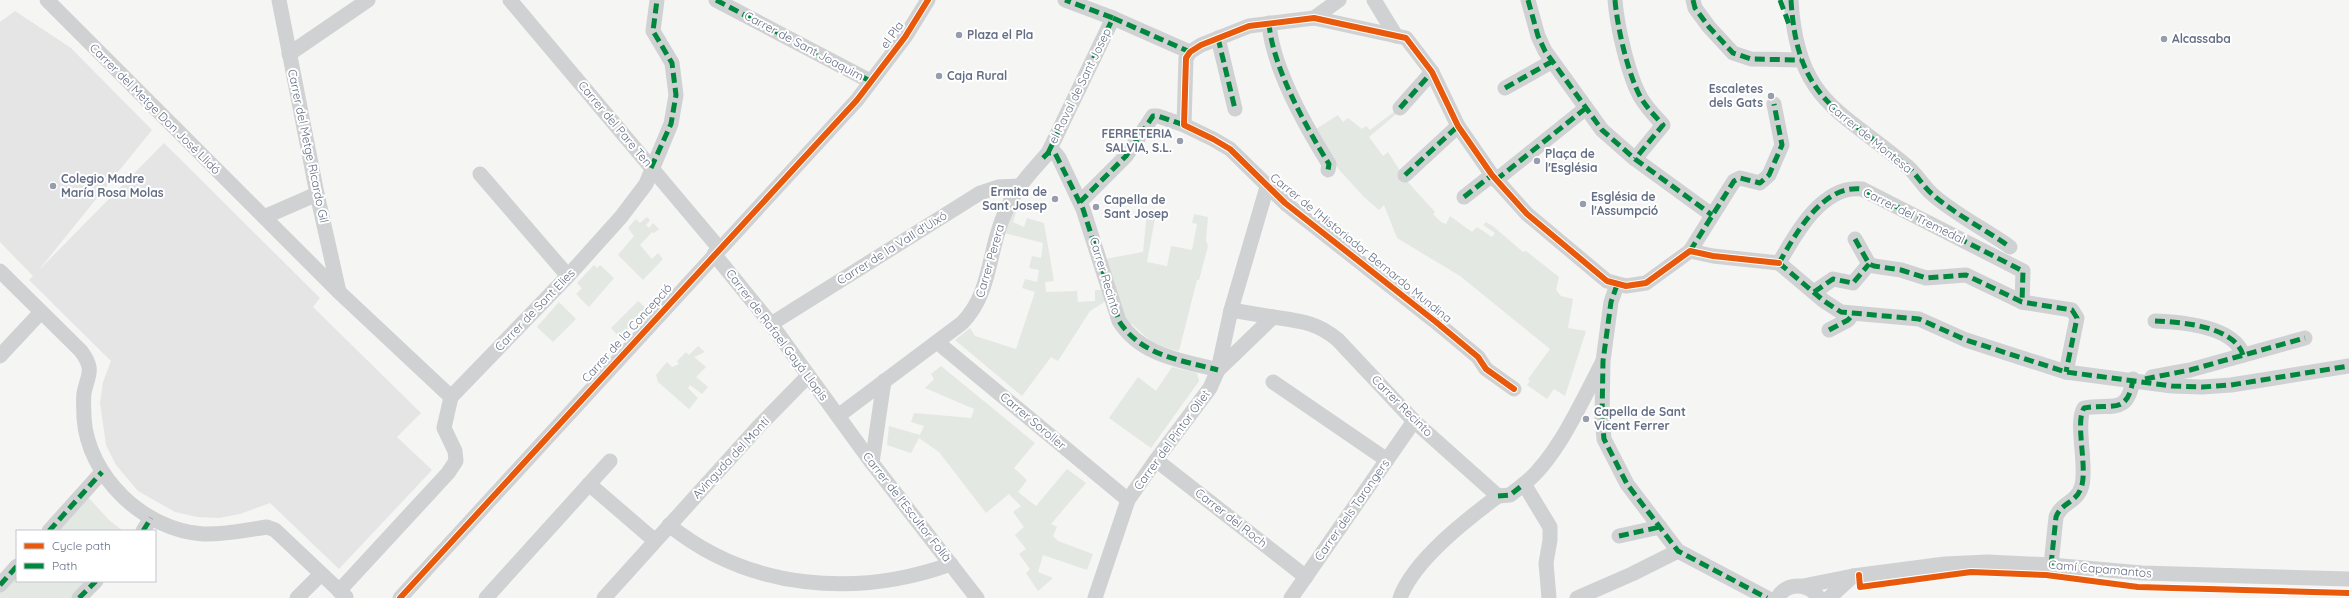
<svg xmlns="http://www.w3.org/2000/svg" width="2349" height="598" viewBox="0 0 2349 598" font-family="Quicksand,sans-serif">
<rect width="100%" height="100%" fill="#f5f5f4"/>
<path fill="#e5e5e6" d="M15 11 71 48 152 130 38 271 164 143 320 298 313 307 421 413 397 437 432 470 339 569 270 503 240 514 219 518 197 517 175 512 138 491 116 465 106 445 100 403 103 382 111 361 29 280 33 276 0 242V22Z"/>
<g fill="#e3e8e2">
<path d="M1399 108 1401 110 1369 137 1383 156 1388 152 1406 180 1435 212 1433 214 1441 222 1446 224 1450 216 1472 232 1477 227 1492 237 1495 233 1483 225 1486 222 1494 227 1523 252 1526 251 1559 277 1556 290 1561 296 1573 299 1568 328 1586 331 1565 396 1554 389 1547 399 1527 385 1530 381 1528 379 1550 349 1460 276 1397 238 1384 205 1379 210 1364 197 1332 162 1316 129 1338 115 1343 122 1348 118 1362 129 1366 126 1370 130Z"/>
<path d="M1013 211 1016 212 1013 222 1024 227 1027 218 1044 223 1054 281 1045 282 1046 292 1077 291 1078 302 1095 301V290H1102L1106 301 1090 311 1058 361 1051 357 1022 396 955 340 970 328 975 336 1016 349 1035 292 1022 288 1025 279 1037 282 1039 270 1029 268 1032 256 1041 258 1043 243 1004 233Z"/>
<path d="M1147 211 1156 213 1147 262 1167 266 1171 246 1192 250 1197 224 1192 223 1194 214 1208 217 1206 240 1208 246 1199 280H1197L1179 351 1156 346 1132 324 1129 326 1127 323 1105 259 1143 252Z"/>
<path d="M647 217 650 220 646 225 649 228 653 223 659 229 654 233 652 232 640 245 652 259 658 253 663 259 643 280 618 255 634 236 628 228 636 219 640 223Z"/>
<path d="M594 265 597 268 600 265 614 278 589 307 576 294 582 288 577 283Z"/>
<path d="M638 301 647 309 620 338 611 328Z"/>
<path d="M559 302 576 319 553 342 537 327Z"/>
<path d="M698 346 705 352 694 357 706 367 696 377 708 387 702 394 690 385 688 388 698 398 689 409 658 382 656 375 667 362 672 367 679 364 677 361 686 352 689 355Z"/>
<path d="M941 366 1035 443 1014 468 1027 480 1018 492 1036 506 1067 469 1086 483 1051 524 1057 527 1053 536 1058 541 1093 554 1087 570 1043 555 1038 572 1053 578 1038 591 1026 573 1030 569 1019 554 1026 549 1015 535 1024 527 1013 512 1021 506 1009 494 986 513 939 452 919 438 911 453 887 445 889 426 920 435 924 426 911 422 914 413 971 418 974 409 925 388 934 379 931 374Z"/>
<path d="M1172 367 1197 373 1199 381 1151 448 1109 418 1138 377 1156 391Z"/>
<path d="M87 496 109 520 123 531H55Z"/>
<path d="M17 572V581H90L73 598H0V591Z"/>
</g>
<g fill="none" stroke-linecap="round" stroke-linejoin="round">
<g stroke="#d0d1d2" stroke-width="15">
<path d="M47 0 339 292 451 397"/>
<path d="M279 0 317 194 339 292"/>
<path d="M510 0 719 248"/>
<path d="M716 0 870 81"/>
<path d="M1374 0 1396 36"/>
<path d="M1528 0 1538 36 1545 51 1602 130 1635 159 1712 215"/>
<path d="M1615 0C1617 26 1628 75 1641 98 1647 108 1655 116 1663 125L1635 159"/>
<path d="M1693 0 1695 8 1709 27 1733 53 1751 59 1801 60"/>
<path d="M1791 0C1797 102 1840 109 1908 167 1917 175 1923 186 1932 194 1953 213 1986 230 2010 247"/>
<path d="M1113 18 1190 52"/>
<path d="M1314 18 1339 0"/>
<path d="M1269 23C1272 66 1306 127 1329 164L1328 170"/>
<path d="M1218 38 1235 109"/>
<path d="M289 54 368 0"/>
<path d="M1505 88 1551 62"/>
<path d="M1400 108 1432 72"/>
<path d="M1048 153 1113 18 1065 0"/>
<path d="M480 174 568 276"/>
<path d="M1405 175 1458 126"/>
<path d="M1496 180 1586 108"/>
<path d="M1464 197 1492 175"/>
<path d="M1080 202 1126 156 1153 116H1158L1184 125"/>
<path d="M264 217 317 194"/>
<path d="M1855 239 1869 264 1874 266 1901 270 1926 278 1966 275 2022 302 2072 310 2077 318 2066 372"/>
<path d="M1690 251 1734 181 1740 178 1760 183 1769 175 1782 145 1774 104"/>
<path d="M714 254 771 324 872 463 977 598"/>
<path d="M1779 263 1824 301 1841 312 1919 319 1966 340 2066 372 2172 386 2202 387 2231 385 2349 366"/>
<path d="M1779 263C1796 233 1823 184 1862 189L2023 271 2022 302"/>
<path d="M0 271 81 351C95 370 88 374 84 393 83 401 84 410 84 418 88 477 144 530 203 534 224 535 246 530 267 527L275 530 346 597"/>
<path d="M1617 285 1611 302 1603 361 1602 418 1604 439 1627 484 1678 551 1767 598"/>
<path d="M1814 292 1833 279 1853 283 1869 264"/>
<path d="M1231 310 1273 317"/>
<path d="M2155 321C2181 322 2234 326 2243 355"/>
<path d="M771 324 980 193 998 187 1018 186"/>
<path d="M1829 330 1848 320 1853 314"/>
<path d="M937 342 1128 500"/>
<path d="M0 356 41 312"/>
<path d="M1218 370 1273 317C1300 321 1317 322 1338 340L1414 421 1498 496"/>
<path d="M2152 377 2190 370 2305 338"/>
<path d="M1273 382 1387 460"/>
<path d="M1514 389 1486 369 1478 357 1436 322 1285 203 1230 149 1213 139 1184 125 1186 58 1190 52 1201 45 1249 26 1314 18 1406 38 1432 72 1458 126 1492 175 1527 214 1607 281 1626 286 1646 283 1690 251 1713 256 1779 263"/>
<path d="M838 416 962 323C990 295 988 256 1002 220 1014 189 1027 177 1048 153L1051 151 1055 153 1059 158 1083 209 1119 321C1141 356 1181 360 1218 370"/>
<path d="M1156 460 1306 577"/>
<path d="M872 463 884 381"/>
<path d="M589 484 654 540"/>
<path d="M1498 496 1510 495 1524 484"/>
<path d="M669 525C749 590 857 598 951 564"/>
<path d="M49 531 102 472"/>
<path d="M143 531 151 518"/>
<path d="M1619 536 1660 527"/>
<path d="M2051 565 2056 517C2062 501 2077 504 2082 485 2087 464 2075 422 2084 408 2111 403 2128 416 2133 379"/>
<path d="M1853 576 1945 564 1987 562 2051 565 2142 573 2349 579"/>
<path d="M0 585 17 566"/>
<path d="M1803 586 1853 576 1829 598"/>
<path d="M339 591 448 473 456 461 455 451 444 428 451 397 568 276 621 217 646 184 671 124 676 95 672 63 653 31 657 0"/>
<path d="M79 598 96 581"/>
<path d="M297 598 320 575"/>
<path d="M400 598 857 100 905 37 928 0"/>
<path d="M486 598 610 461"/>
<path d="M604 598 760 425 808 376"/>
<path d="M1095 598 1128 500 1156 460 1210 388 1218 370 1231 310 1267 187"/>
<path d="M1291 598 1414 421"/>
<path d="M1400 598C1414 560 1466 520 1498 496"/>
<path d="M1549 598 1546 563 1550 540V527L1524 484C1557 458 1582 401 1602 363"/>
<path d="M1577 598 1632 574 1678 551"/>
<path d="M1777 598C1787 582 1808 582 1819 598"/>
</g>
<g stroke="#00873e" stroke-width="5" stroke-dasharray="10 5" stroke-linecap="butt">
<path d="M716 0 870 81"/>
<path d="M1528 0 1538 36 1545 51 1602 130 1635 159 1712 215"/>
<path d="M1615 0C1617 26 1628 75 1641 98 1647 108 1655 116 1663 125L1635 159"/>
<path d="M1693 0 1695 8 1709 27 1733 53 1751 59 1801 60"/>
<path d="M1780 0 1790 27"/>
<path d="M1791 0C1797 102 1840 109 1908 167 1917 175 1923 186 1932 194 1953 213 1986 230 2010 247"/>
<path d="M1113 18 1190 52"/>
<path d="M1269 23C1272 66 1306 127 1329 164L1328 170"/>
<path d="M1218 38 1235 109"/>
<path d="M1505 88 1551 62"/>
<path d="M1400 108 1432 72"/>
<path d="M1048 153 1113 18 1065 0"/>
<path d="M1043 158 1048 153H1055L1083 209 1119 321C1141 356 1181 360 1218 370"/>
<path d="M651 168 671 124 676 95 672 63 653 31 657 0"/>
<path d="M1405 175 1458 126"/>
<path d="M1496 180 1586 108"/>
<path d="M1464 197 1492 175"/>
<path d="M1080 202 1126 156 1153 116H1158L1184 125"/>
<path d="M1855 239 1869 264 1874 266 1901 270 1926 278 1966 275 2022 302 2072 310 2077 318 2066 372"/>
<path d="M1690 251 1734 181 1740 178 1760 183 1769 175 1782 145 1774 104"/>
<path d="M1779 263 1824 301 1841 312 1919 319 1966 340 2066 372 2172 386 2202 387 2231 385 2349 366"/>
<path d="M1779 263C1796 233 1823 184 1862 189L2023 271 2022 302"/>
<path d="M1617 285 1611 302 1603 361 1602 418 1604 439 1627 484 1678 551 1767 598"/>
<path d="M1814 292 1833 279 1853 283 1869 264"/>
<path d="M2155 321C2181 322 2234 326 2243 355"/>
<path d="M1829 330 1848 320 1853 314"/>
<path d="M2145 379 2190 370 2305 338"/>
<path d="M1498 496 1510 495 1524 484"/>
<path d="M49 531 102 472"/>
<path d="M143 531 151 518"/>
<path d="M1619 536 1660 527"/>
<path d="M2051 565 2056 517C2062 501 2077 504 2082 485 2087 464 2075 422 2084 408 2111 403 2128 416 2133 379"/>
<path d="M0 585 17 566"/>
<path d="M79 598 96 581"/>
</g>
<g stroke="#fff" stroke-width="8">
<g id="cycleway">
<path d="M1514 389 1486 369 1478 357 1436 322 1285 203 1230 149 1213 139 1184 125 1186 58 1190 52 1201 45 1249 26 1314 18 1406 38 1432 72 1458 126 1492 175 1527 214 1607 281 1626 286 1646 283 1690 251 1713 256 1779 263"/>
<path d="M1859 575 1860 587 1971 572 2046 575 2138 587 2349 593"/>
<path d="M400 598 857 100 905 37 928 0"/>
</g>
</g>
<use href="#cycleway" stroke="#e8590c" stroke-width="6"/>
</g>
<g fill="#979dac" stroke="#fff" stroke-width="1.5">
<circle cx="959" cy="35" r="4"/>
<circle cx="2164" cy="39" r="4"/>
<circle cx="939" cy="76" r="4"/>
<circle cx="1771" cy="96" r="4"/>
<circle cx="1180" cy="141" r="4"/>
<circle cx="1537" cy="161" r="4"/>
<circle cx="53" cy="186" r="4"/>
<circle cx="1055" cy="199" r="4"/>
<circle cx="1583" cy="204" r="4"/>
<circle cx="1096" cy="207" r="4"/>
<circle cx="1586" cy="419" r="4"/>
</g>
<g text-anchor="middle" stroke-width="4" stroke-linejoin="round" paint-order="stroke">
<g font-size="12" fill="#646e85" stroke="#fff">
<text transform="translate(892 35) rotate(-54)" y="4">el Pla</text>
<text transform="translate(804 46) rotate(28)" y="4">Carrer de Sant Joaquim</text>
<text transform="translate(1080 86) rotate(-64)" y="4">el Raval de Sant Josep</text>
<text transform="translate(155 109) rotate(45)" y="4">Carrer del Metge Don José Llidó</text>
<text transform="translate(615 124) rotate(50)" y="4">Carrer del Pare Ten</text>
<text transform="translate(1870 138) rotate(39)" y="4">Carrer de Montesa</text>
<text transform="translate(308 146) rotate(78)" y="4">Carrer del Metge Ricardo Gil</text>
<text transform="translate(1914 216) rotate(26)" y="4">Carrer del Tremedal</text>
<text transform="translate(892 248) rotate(-32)" y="4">Carrer de la Vall d'Uixó</text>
<text transform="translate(1361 248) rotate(39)" y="4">Carrer de l'Historiador Bernardo Mundina</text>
<text transform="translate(990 261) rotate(-74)" y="4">Carrer Perera</text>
<text transform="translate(1105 276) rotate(73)" y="4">Carrer Recinto</text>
<text transform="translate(535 310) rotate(-46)" y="4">Carrer de Sant Elies</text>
<text transform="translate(627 333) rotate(-48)" y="4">Carrer de la Concepció</text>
<text transform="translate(777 335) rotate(53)" y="4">Carrer de Rafael Gayá Llopis</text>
<text transform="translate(1402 406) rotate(45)" y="4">Carrer Recinto</text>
<text transform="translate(1033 421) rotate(40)" y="4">Carrer Soroller</text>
<text transform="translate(1172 440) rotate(-54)" y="4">Carrer del Pintor Oliet</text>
<text transform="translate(731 458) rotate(-47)" y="4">Avinguda del Montí</text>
<text transform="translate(907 507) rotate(52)" y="4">Carrer de l'Escultor Folià</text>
<text transform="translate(1352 510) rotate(-55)" y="4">Carrer dels Tarongers</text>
<text transform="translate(1231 518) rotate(38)" y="4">Carrer del Roch</text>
<text transform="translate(2100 569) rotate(5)" y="4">Camí Capamantos</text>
</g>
<g font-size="12" font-weight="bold" fill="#646e85" stroke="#fff" text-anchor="start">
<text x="967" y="39">Plaza el Pla</text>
<text x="2172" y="43">Alcassaba</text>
<text x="947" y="80">Caja Rural</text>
<text x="1763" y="93" text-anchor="end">Escaletes<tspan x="1763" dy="14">dels Gats</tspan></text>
<text x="1172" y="138" text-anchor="end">FERRETERIA<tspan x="1172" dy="14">SALVIA, S.L.</tspan></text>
<text x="1545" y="158">Plaça de<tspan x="1545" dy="14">l'Església</tspan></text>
<text x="61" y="183">Colegio Madre<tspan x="61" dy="14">María Rosa Molas</tspan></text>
<text x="1047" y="196" text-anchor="end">Ermita de<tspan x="1047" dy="14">Sant Josep</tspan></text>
<text x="1591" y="201">Església de<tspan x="1591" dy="14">l'Assumpció</tspan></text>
<text x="1104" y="204">Capella de<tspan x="1104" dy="14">Sant Josep</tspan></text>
<text x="1594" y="416">Capella de Sant<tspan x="1594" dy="14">Vicent Ferrer</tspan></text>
</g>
</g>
<rect x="16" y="530" width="140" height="52" fill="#ffffff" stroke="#c1c5ce"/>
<rect x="24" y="543" width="20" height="6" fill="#e8590c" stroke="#c1c5ce"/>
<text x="52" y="550" font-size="12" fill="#646e85">Cycle path</text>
<rect x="24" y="563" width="20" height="6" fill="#00873e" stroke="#c1c5ce"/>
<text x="52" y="570" font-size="12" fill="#646e85">Path</text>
</svg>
